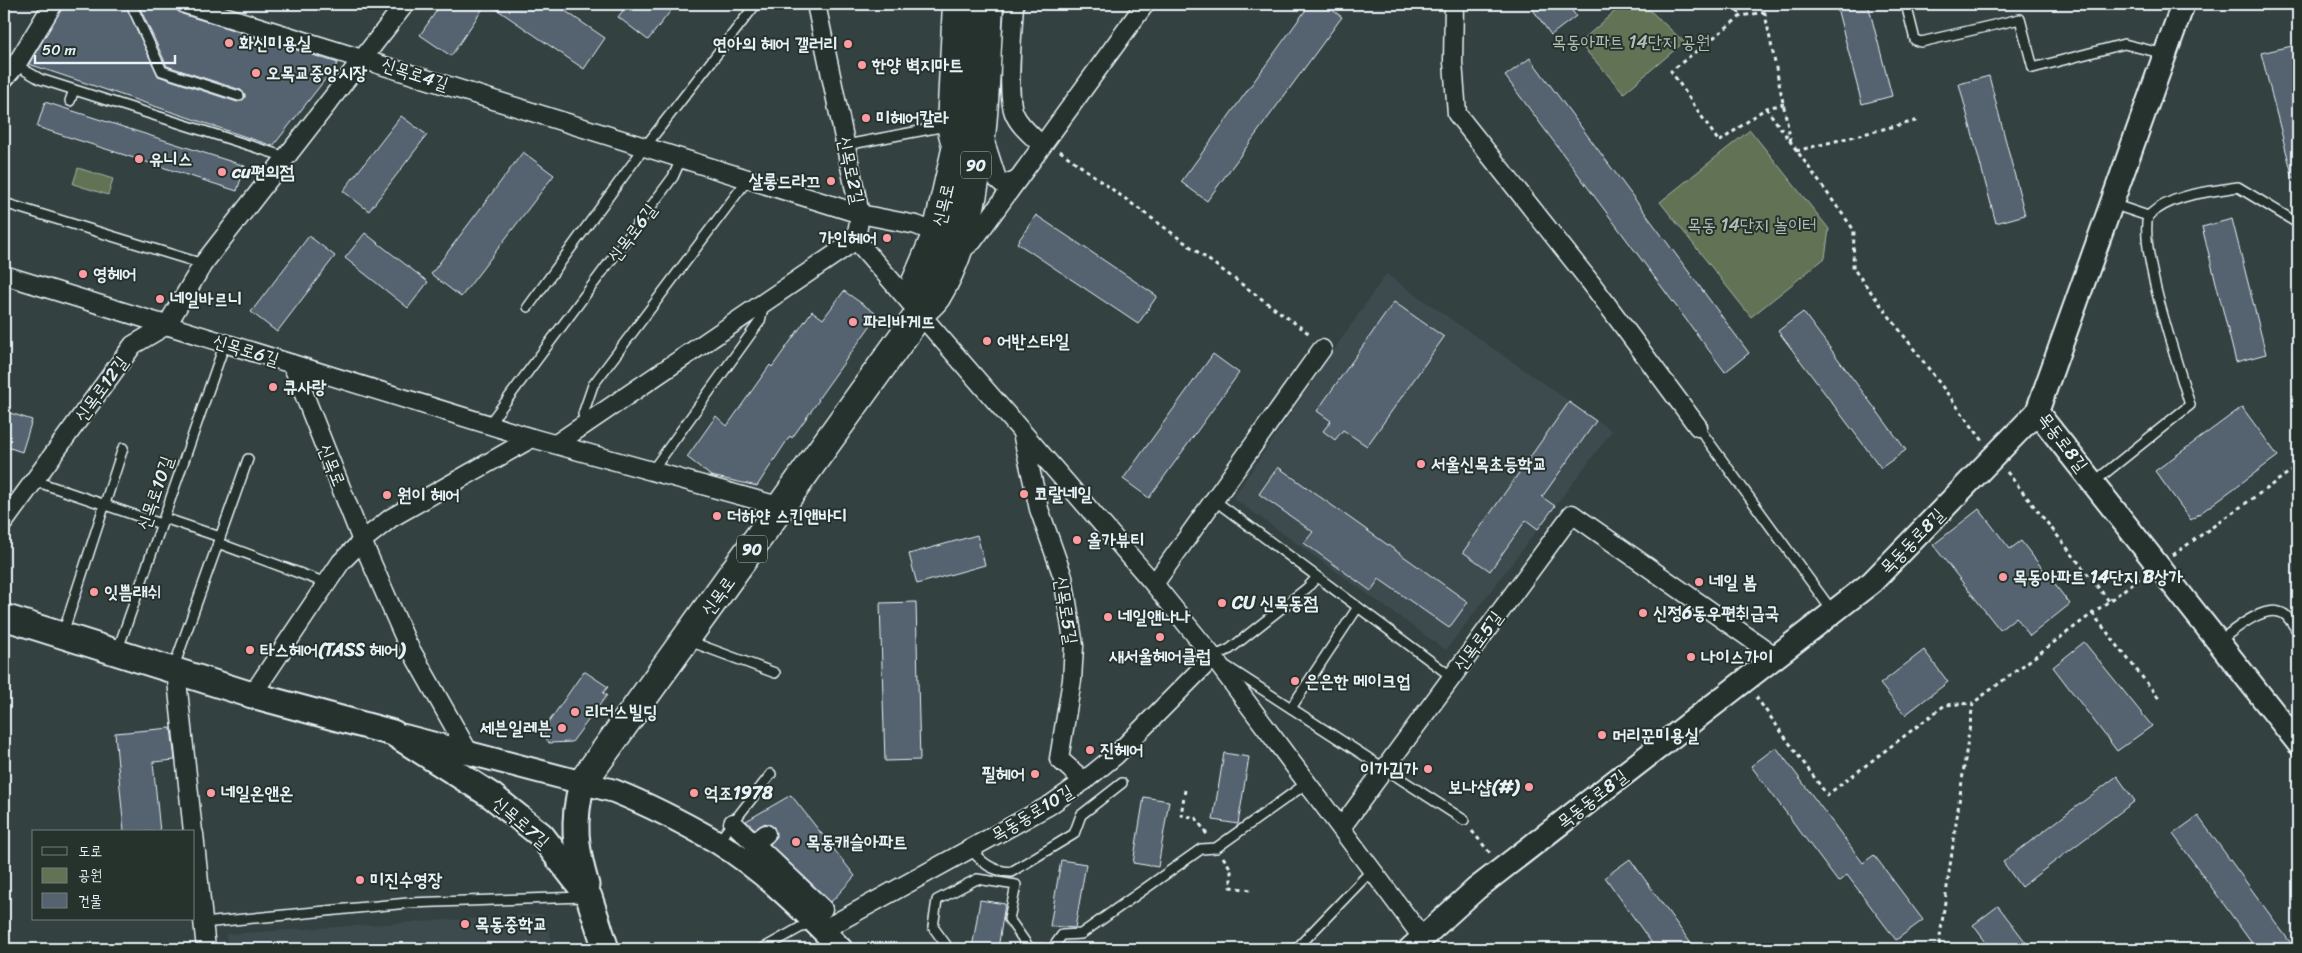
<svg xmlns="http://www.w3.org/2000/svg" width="2302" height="953" viewBox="0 0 2302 953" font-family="Sriracha,'Poor Story',sans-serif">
<rect width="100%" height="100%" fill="#344141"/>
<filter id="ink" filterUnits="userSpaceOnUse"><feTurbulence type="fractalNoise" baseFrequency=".02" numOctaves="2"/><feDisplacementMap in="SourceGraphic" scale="10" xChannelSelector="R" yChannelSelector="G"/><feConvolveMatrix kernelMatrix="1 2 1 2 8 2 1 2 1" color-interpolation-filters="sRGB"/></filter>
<g filter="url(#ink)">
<g fill="#3e4b4f">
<path d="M1386 274 1612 431 1446 650 1233 498Z"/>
<path d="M543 914 555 949H228L226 934Z"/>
</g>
<g fill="#627355" stroke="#a5b2a6">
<path d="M1623 4H1643L1684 42 1624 93 1579 43Z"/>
<path d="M1750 130 1829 229 1825 258 1751 317 1660 202Z"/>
<path d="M78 168 113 179 108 195 73 184Z"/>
</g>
<g fill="#556370" stroke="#e8f1f8">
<path d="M64 4H125L158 76 237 102 245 98V94L241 90 167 66 138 4H161L176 9 182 14 338 63 273 146 29 64Z"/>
<path d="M441 4H486L451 56 420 35Z"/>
<path d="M489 4H555L605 38 584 69Z"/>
<path d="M628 4H676L648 40 618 17Z"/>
<path d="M1310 4H1324L1342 17 1207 201 1181 182Z"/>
<path d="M1529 4H1567L1576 16 1551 35Z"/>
<path d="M1836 4H1868L1892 96 1862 104Z"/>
<path d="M2292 46 2298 72V178H2293L2261 53Z"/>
<path d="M1530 58 1749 353 1725 372 1505 76Z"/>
<path d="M1989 76 2025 215 1996 223 1959 84Z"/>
<path d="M45 102 245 166 237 191 37 127Z"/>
<path d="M401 116 427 135 369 211 343 191Z"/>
<path d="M523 152 554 175 461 297 431 274Z"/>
<path d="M1036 215 1157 296 1138 324 1017 243Z"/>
<path d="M2232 219 2266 354 2236 362 2202 227Z"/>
<path d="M365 233 428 282 408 308 345 258Z"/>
<path d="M309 236 335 256 277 332 251 312Z"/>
<path d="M844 291 878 315 818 399 819 400 792 438 790 436 757 486 711 476 687 457 716 416 727 426 770 365 772 367 812 311 823 319Z"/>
<path d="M1394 302 1444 337 1367 446 1343 430 1335 440 1323 431 1331 421 1317 411Z"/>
<path d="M1803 312 1906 450 1881 468 1778 331Z"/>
<path d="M1213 354 1239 373 1149 498 1123 479Z"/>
<path d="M1569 402 1596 421 1542 497 1555 506 1538 529 1526 520 1490 571 1463 552Z"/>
<path d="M2242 407 2278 456 2191 520 2155 471Z"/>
<path d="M4 411 32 420 22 452 4 446Z"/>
<path d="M1278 467 1468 602 1449 628 1379 579 1371 591 1304 543 1313 532 1259 494Z"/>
<path d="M1979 509 2010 549 2021 541 2070 604 2030 636 2016 617 2000 630 1933 545Z"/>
<path d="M977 535 985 565 917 584 909 554Z"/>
<path d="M916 602 920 760 885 761 880 603Z"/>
<path d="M2084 642 2152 726 2117 751 2053 667Z"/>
<path d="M1924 650 1948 682 1905 715 1880 684Z"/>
<path d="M584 671 608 687 603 693 607 695 572 742 549 743 545 737 544 729Z"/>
<path d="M171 728 175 760 153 762 160 832H124L115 733Z"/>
<path d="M1776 747 1863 863 1874 855 1923 920 1896 940 1847 875 1838 882 1751 766Z"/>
<path d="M1224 753 1249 757 1238 824 1213 820Z"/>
<path d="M2117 776 2135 801 2021 887 2003 862Z"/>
<path d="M791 795 855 876 831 902 770 844 776 838 774 827 765 823 755 829 746 821Z"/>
<path d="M1144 797 1169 801 1158 867 1133 863Z"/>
<path d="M2198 816 2295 949H2256L2173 834Z"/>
<path d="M1630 859 1695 949H1656L1605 877Z"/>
<path d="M1061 860 1086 864 1075 928 1050 926Z"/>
<path d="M980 900 1005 904 998 949H972Z"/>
<path d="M1998 906 2031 949H1991L1973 925Z"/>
</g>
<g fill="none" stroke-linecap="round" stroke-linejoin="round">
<g stroke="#e8f1f8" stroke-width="12">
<g id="service">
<path d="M131 4 162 71 239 96"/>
<path d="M1906 4 1915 40 1921 42 2020 19 2033 68 2124 44 2165 54"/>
<path d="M16 65 40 79 286 157"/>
<path d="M70 101 74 90"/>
<path d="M846 145 946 126"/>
<path d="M4 203 203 264"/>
<path d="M2148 216C2172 194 2207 192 2238 187L2294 221 2298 220"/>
<path d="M528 307 644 148 756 4"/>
<path d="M489 424 673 177 681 159"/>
<path d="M585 425 583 414 593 385 748 179"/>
<path d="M1698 427 1833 612"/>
<path d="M652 471 760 321 764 304"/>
<path d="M35 481 161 524"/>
<path d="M2094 482 2190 405C2178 364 2139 253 2148 216L2112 204"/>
<path d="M4 500 17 504"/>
<path d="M1214 500 1452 677"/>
<path d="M164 518 220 537"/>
<path d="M218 543 326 583"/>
<path d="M63 633 123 448"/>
<path d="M689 641 775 673"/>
<path d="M2218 642C2233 631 2265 602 2284 614 2289 617 2294 627 2298 632"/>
<path d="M117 652 225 343"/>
<path d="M1215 659 1213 657 1230 649 1307 588 1317 577"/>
<path d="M1226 666 1464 820"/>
<path d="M176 668V661L248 459"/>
<path d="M1291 708 1358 607"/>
<path d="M717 843 771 774"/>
<path d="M970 849C983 863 991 871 1011 872L1074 834 1081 815 1122 783"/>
<path d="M203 923 408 903 584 897"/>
<path d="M1030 948 1052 949 1062 935 1081 934 1201 849 1216 848 1307 783"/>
<path d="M762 949 812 921"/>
<path d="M949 949 933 927 937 900 977 879 1016 885 1009 919 1030 949"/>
<path d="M1296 949 1372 870"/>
</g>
</g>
<g stroke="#e8f1f8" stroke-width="21">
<g id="minor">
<path d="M185 4 860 214 916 225 937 233"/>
<path d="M816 4 860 214 856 240 1154 584 1213 657 1422 937"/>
<path d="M952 4 946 126 952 150"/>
<path d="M1014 4C1013 29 1006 93 1014 113 1019 126 1033 136 1042 146"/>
<path d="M1454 4 1453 62 1457 114 1591 283 1698 427"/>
<path d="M4 79 16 65 53 4"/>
<path d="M984 139 997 179 1004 185 1018 179"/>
<path d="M960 251 973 241 1145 4"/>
<path d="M4 275 532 438 782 507"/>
<path d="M292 364 362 541 407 643 469 753"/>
<path d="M1022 433 1039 509 1063 577 1074 646 1072 680 1059 759 1084 781"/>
<path d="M556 444 856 240"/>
<path d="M4 522 133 345 167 325 203 264 405 4"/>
<path d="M1154 584 1322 349"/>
<path d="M176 671 193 832"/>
<path d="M252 695 341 562 362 541 391 518 532 438"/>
<path d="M733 823 823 909 813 920"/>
<path d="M1341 828 1572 514 1775 656"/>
<path d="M194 834 206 949"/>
<path d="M754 843 766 834"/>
<path d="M823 930 1050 805 1084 781 1116 755 1213 657"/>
</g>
</g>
<g stroke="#e8f1f8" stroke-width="26">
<g id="tertiary">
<path d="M2037 412 2298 743"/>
<path d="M404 736 614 791C649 805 684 823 717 842 763 870 804 911 841 949"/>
<path d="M1410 949 1476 889 1872 582 2037 412 2183 4"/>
</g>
</g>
<g stroke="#e8f1f8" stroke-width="29">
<g id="secondary">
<path d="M4 617 252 695 393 733 492 796 541 835 589 897 606 949"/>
<path d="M582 783C572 822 575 847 586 885"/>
</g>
</g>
<g stroke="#e8f1f8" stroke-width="31">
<g id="primary">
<path d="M920 313 916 282 937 233 959 137 969 4"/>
<path d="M582 783 920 313C925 308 932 303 936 297 985 218 984 94 989 4"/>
</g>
</g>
<g stroke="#e8f1f8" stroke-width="3" stroke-dasharray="4 4" stroke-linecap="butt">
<path d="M1732 4 1741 15"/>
<path d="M1763 4 1791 142"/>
<path d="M2288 4 2298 7"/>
<path d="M1765 12 1741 16 1671 71 1719 142 1766 108 1784 104"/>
<path d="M1766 108 1854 230 1853 268 1983 441"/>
<path d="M1060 151 1311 335"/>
<path d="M1796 151 1919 120"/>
<path d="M2007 472 2109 601"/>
<path d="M2173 555 2298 466"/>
<path d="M2092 613 2161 701"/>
<path d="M1756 697 1827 795 1945 705 1973 703"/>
<path d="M1185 790 1181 815 1196 818 1208 836"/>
<path d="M1472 831 1490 853"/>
<path d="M1223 857 1231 869V887L1251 890"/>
<path d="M1932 949 1939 944 1973 703 2141 577"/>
</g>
<use href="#service" stroke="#26332d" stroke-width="9"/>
<use href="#minor" stroke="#26332d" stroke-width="18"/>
<use href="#tertiary" stroke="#26332d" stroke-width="22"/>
<use href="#secondary" stroke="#26332d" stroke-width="25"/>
<use href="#primary" stroke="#26332d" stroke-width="28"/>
</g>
</g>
<g fill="#ff9aa2" stroke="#26332d" stroke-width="2">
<circle cx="229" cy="43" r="5"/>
<circle cx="848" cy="44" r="5"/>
<circle cx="862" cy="65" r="5"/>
<circle cx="256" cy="73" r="5"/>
<circle cx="866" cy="118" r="5"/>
<circle cx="139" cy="159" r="5"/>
<circle cx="222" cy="172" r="5"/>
<circle cx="831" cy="181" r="5"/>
<circle cx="887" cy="238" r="5"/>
<circle cx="83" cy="274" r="5"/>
<circle cx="160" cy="299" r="5"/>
<circle cx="853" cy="322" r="5"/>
<circle cx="987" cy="341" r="5"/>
<circle cx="273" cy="387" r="5"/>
<circle cx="1421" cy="464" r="5"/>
<circle cx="1024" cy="494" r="5"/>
<circle cx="387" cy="495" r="5"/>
<circle cx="717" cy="516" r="5"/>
<circle cx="1077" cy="540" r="5"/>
<circle cx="2003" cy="577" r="5"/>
<circle cx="1699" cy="582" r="5"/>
<circle cx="94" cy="592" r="5"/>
<circle cx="1222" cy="603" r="5"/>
<circle cx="1643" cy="613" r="5"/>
<circle cx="1108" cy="617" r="5"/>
<circle cx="1160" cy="637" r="5"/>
<circle cx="250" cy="650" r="5"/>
<circle cx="1691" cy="657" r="5"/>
<circle cx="1295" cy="681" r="5"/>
<circle cx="575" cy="712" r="5"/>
<circle cx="562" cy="728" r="5"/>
<circle cx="1602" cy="735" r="5"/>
<circle cx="1090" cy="750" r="5"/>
<circle cx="1428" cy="769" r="5"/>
<circle cx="1035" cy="774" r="5"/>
<circle cx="1529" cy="787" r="5"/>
<circle cx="211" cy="793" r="5"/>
<circle cx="694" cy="793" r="5"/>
<circle cx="796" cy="842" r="5"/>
<circle cx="360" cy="880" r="5"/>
<circle cx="465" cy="924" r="5"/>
</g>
<g text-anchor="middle" stroke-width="4" stroke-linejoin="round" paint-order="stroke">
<g fill="#26332d" stroke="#aeb8bb" stroke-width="1">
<rect x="961" y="151.5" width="30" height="27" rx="4"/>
<rect x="737" y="535.5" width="30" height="27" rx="4"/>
</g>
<g font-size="16" font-weight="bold" fill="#e8f1f8">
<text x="976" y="171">90</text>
<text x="752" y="555">90</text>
</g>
<g font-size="18" fill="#b2bfb7" stroke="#26332d">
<text x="1631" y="48">목동아파트 14단지 공원</text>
<text x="1752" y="231">목동 14단지 놀이터</text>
</g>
<g font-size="18" font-weight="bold" fill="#e8f1f8" stroke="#26332d" text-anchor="start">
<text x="239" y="49">화신미용실</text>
<text x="838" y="50" text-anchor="end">연아의 헤어 갤러리</text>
<text x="872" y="71">한양 벽지마트</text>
<text x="266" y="79">오목교중앙시장</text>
<text x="876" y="124">미헤어칼라</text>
<text x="149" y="165">유니스</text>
<text x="232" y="178">cu편의점</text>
<text x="821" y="187" text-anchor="end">살롱드라끄</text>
<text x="877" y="244" text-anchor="end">가인헤어</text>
<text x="93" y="280">영헤어</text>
<text x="170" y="305">네일바르니</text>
<text x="863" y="328">파리바게뜨</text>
<text x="997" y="347">어반스타일</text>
<text x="283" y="393">큐사랑</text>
<text x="1431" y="470">서울신목초등학교</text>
<text x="1034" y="500">코랄네일</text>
<text x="397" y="501">원이 헤어</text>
<text x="727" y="522">더하얀 스킨앤바디</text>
<text x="1087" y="546">올가뷰티</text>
<text x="2013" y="583">목동아파트 14단지 B상가</text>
<text x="1709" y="588">네일 봄</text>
<text x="104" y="598">잇쁨래쉬</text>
<text x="1232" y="609">CU 신목동점</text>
<text x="1653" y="619">신정6동우편취급국</text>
<text x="1118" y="623">네일앤나나</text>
<text x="260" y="656">타스헤어(TASS 헤어)</text>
<text x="1160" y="662" text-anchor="middle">새서울헤어클럽</text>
<text x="1701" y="663">나이스가이</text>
<text x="1305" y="687">은은한 메이크업</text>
<text x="585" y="718">리더스빌딩</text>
<text x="552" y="734" text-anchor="end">세븐일레븐</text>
<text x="1612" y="741">머리꾼미용실</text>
<text x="1100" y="756">진헤어</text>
<text x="1418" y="775" text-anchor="end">이가김가</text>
<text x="1025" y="780" text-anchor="end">필헤어</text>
<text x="1519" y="793" text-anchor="end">보나샵(#)</text>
<text x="221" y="799">네일온앤온</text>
<text x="704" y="799">억조1978</text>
<text x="806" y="848">목동캐슬아파트</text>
<text x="370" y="886">미진수영장</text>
<text x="475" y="930">목동중학교</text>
</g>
<g font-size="18" fill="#e8f1f8" stroke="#26332d">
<text transform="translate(415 74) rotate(18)" y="6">신목로4길</text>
<text transform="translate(851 170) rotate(78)" y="6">신목로2길</text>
<text transform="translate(943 205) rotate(-77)" y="6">신목로</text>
<text transform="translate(632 233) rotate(-53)" y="6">신목로6길</text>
<text transform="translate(246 350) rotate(17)" y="6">신목로6길</text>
<text transform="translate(101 389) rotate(-54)" y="6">신목로12길</text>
<text transform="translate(2063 442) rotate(53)" y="6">목동로8길</text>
<text transform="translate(332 465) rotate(68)" y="6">신목로</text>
<text transform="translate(155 493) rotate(-71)" y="6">신목로10길</text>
<text transform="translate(1912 541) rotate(-46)" y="6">목동동로8길</text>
<text transform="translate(718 596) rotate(-54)" y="6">신목로</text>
<text transform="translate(1066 610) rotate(81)" y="6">신목로5길</text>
<text transform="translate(1478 641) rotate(-54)" y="6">신목로5길</text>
<text transform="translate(1592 799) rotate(-38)" y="6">목동동로8길</text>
<text transform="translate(1032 813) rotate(-31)" y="6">목동동로10길</text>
<text transform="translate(521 822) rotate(41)" y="6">신목로7길</text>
</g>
</g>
<rect width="2302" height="953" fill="none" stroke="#26332d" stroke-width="20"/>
<rect x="10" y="10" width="2282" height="933" fill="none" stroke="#e8f1f8" stroke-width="2" filter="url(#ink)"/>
<rect x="32" y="830" width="162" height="90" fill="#26332d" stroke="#747f7e"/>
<rect x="42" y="847" width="25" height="8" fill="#26332d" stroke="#747f7e"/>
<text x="78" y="856" font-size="15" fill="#e8f1f8">도로</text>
<rect x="42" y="868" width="25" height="15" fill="#627355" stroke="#747f7e"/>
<text x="78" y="880" font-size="15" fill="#e8f1f8">공원</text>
<rect x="42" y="893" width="25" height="15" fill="#556370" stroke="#747f7e"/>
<text x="78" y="906" font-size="15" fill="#e8f1f8">건물</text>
<path d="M35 55v8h140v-8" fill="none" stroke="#e8f1f8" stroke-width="2.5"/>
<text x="42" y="55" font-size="15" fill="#e8f1f8" stroke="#26332d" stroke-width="4" paint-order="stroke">50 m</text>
</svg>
